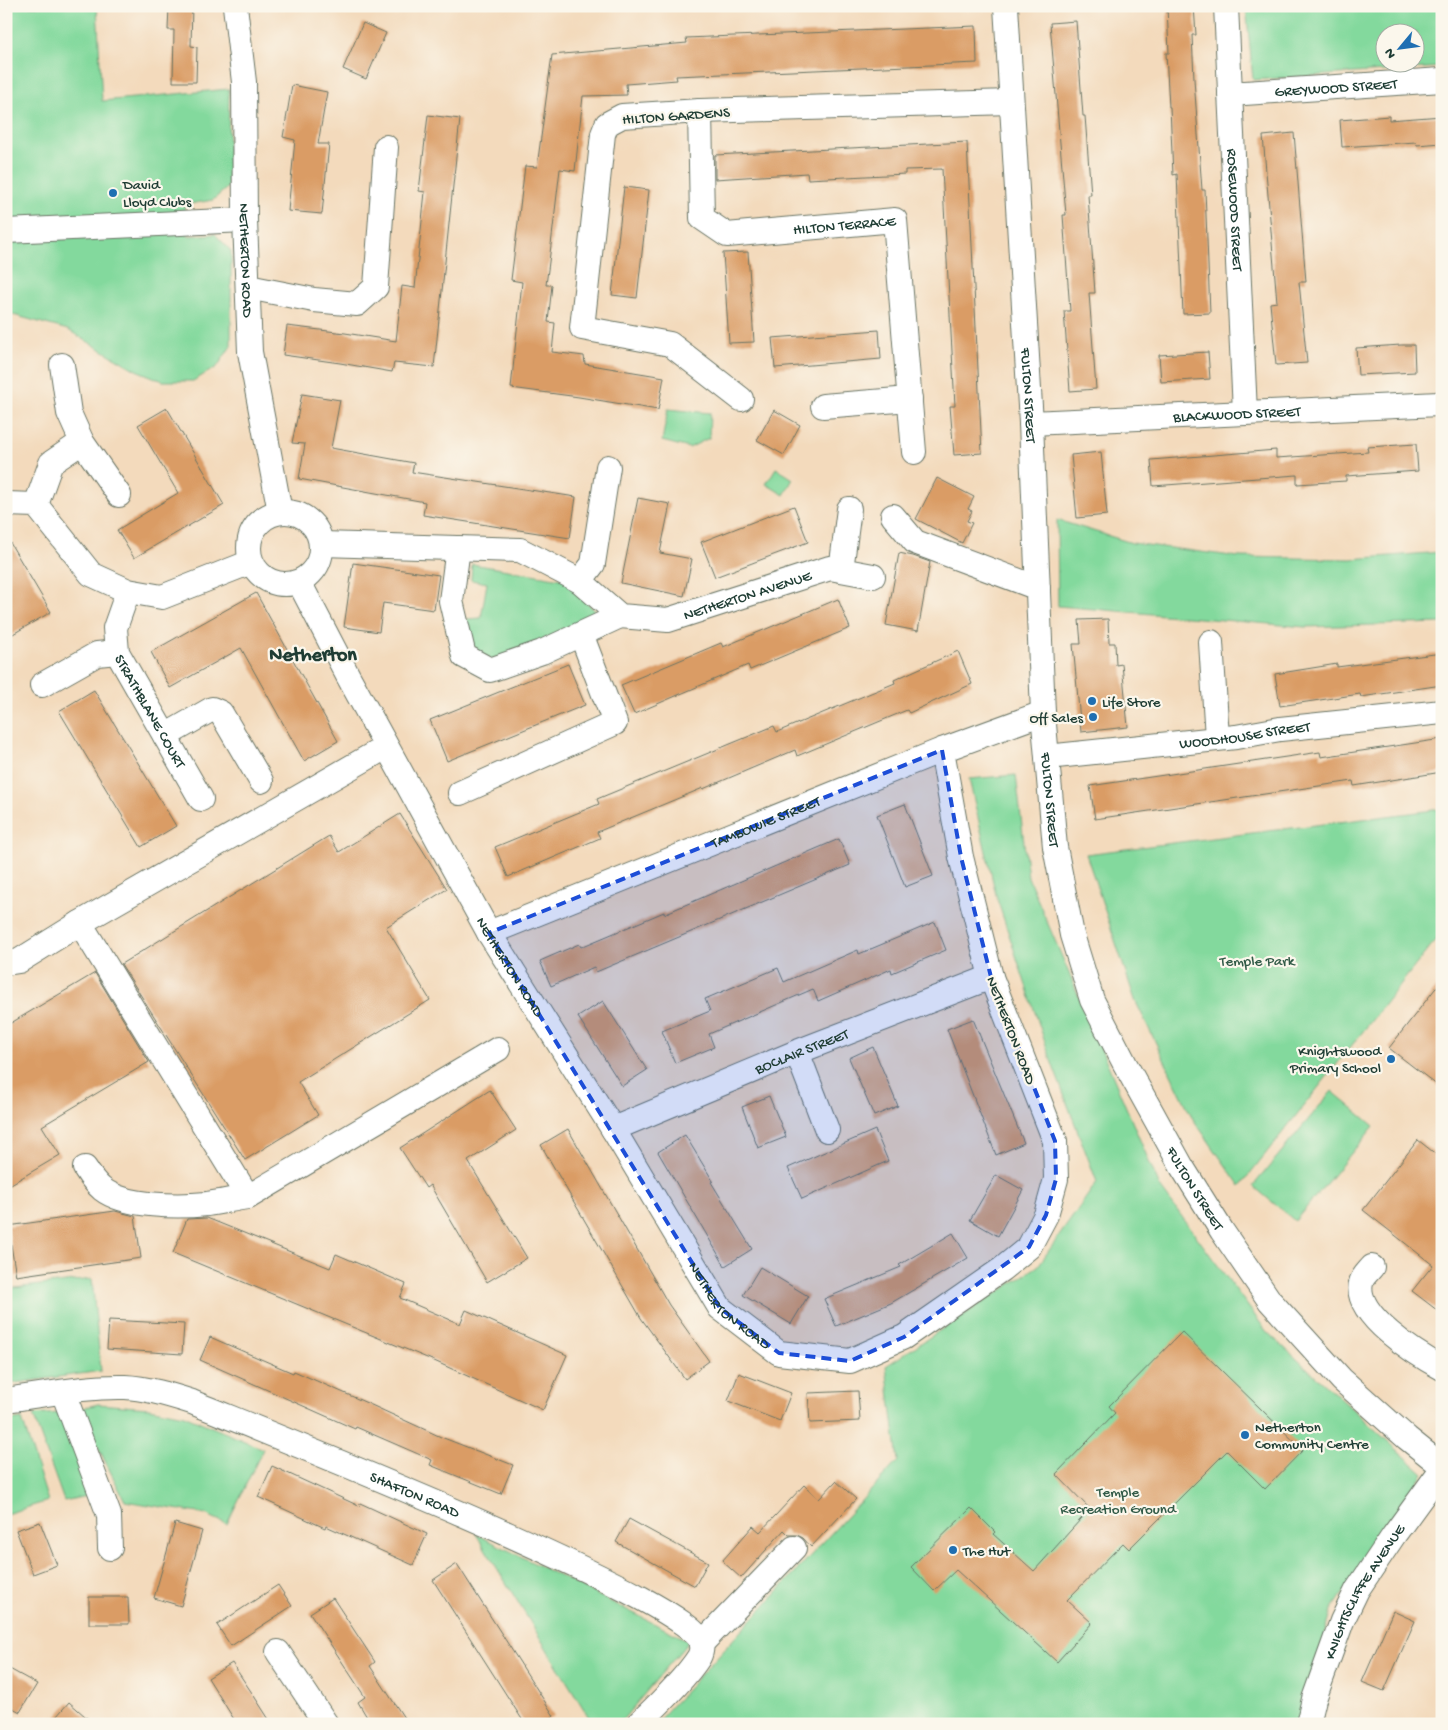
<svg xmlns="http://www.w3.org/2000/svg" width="1448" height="1730" viewBox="0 0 1448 1730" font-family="'Gochi Hand',sans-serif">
<rect width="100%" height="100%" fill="#fbf7ec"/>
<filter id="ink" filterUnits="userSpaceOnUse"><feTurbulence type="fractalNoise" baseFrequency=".02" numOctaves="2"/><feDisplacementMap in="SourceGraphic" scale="10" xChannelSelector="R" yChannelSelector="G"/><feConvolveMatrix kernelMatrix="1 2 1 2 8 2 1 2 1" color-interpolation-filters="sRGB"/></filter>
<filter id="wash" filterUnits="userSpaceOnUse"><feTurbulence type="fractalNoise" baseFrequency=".0096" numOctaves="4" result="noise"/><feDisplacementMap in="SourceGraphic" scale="20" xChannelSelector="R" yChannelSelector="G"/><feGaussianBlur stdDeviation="1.12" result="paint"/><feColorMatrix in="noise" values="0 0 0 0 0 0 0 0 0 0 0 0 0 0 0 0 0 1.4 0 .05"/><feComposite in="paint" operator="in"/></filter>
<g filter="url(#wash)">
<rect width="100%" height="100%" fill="#f3dabc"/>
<g fill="#83d99d" stroke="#518b68" fill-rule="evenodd">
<path d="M6 6H97L102 101 229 89 228 187 213 200 184 205 188 236 215 234 231 251V346L217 367 193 381H163L136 370 68 330 6 313Z"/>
<path d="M1246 6H1442V67L1253 80ZM1386 32H1416V62H1386Z"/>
<path d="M668 409 710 413 709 438 689 448 662 441Z"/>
<path d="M776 468 793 479 784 495 766 484Z"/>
<path d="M1057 520 1132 543 1239 557 1351 559 1442 552V623L1305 627 1058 606Z"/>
<path d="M472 564 567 580 596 612 579 626 490 660 469 644 467 619 481 618 487 583 471 580Z"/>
<path d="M1016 775 1028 877 1160 1187 1267 1332 1423 1473 1332 1610 1299 1724H655L898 1461 886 1366 1038 1266 1097 1182 1053 1066 997 899 969 779Z"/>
<path d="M1442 809V932L1240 1186 1193 1119 1135 1000 1086 854Z"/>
<path d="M1332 1091 1374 1126 1295 1221 1253 1186Z"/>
<path d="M92 1279 101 1371 9 1384 6 1364V1289Z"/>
<path d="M98 1404 149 1408 184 1415 263 1449 227 1524 205 1514 125 1501 79 1409Z"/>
<path d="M59 1413 95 1494 64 1501 33 1415Z"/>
<path d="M22 1419 48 1501 6 1514V1421Z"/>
<path d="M476 1534 689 1641 619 1724H593Z"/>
</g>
<g id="blocks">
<g fill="#da9c65">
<path d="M169 6H192L191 46 197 47 196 82H173L174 30H168Z"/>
<path d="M1167 6H1194L1196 35H1192L1194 79 1202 190H1205L1210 313 1183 314 1177 174 1173 175 1170 107H1169L1166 53H1169Z"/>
<path d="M1076 21 1083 116H1085L1091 195H1088L1095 293H1089L1096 389 1070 391 1064 311H1070L1063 215H1066L1050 23Z"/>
<path d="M363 23 386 33 366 79 343 69Z"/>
<path d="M976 26 977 63 676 76 677 80 626 84 627 95 583 96 575 171 560 169 549 262 546 285H552L548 322 555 323 552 352 584 356 585 364 664 377 658 410 579 397 511 388 522 282 511 280 525 166 537 167 552 55 687 43 686 38Z"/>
<path d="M292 85 327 92 318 144H329L322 214 288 211 295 140 283 137Z"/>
<path d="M428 115 460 119 434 367 394 363 392 372 340 363 283 355 287 326 345 333 396 341 402 286 415 288 425 192 419 191Z"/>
<path d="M1389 116V120L1442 116V143L1417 145 1416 142 1342 147 1340 120Z"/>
<path d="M1294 133 1306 282H1299L1307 363 1276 365 1270 303 1277 302 1263 136Z"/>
<path d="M967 142 982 453 954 455 950 406H955L942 169 905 170V174L808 179 807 173 715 179V155Z"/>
<path d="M624 187 649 190 637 298 612 295Z"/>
<path d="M748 252 754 342 729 343 723 253Z"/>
<path d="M879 330 881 359 775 368 772 338Z"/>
<path d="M1401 345H1414L1415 372 1358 375 1356 348Z"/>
<path d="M1208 352 1210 379 1161 382 1159 355Z"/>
<path d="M302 394 340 400 331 448 414 463 412 472 576 497 570 538 423 515 425 502 299 479 305 444 292 443Z"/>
<path d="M167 408 224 505 134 558 117 530 178 493 138 425Z"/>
<path d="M774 410 800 425 784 455 757 440Z"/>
<path d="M1416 444 1418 471 1346 476V481L1297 484V475L1153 486 1151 460 1276 450V458L1368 452 1367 447Z"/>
<path d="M1101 452 1107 515 1077 518 1071 455Z"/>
<path d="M937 478 974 497 968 509 972 511 967 521 972 523 962 543 916 519Z"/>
<path d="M638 498 670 504 660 553 692 559 684 596 621 583Z"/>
<path d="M794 506 808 542 715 577 701 542Z"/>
<path d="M6 536 51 612 6 638Z"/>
<path d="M899 553 913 556 930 562 918 631 886 625Z"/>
<path d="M353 563 439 575 434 610 383 603 379 632 344 627Z"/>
<path d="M256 593 338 741 304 761 241 648 170 688 151 652Z"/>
<path d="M838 599 850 628 750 670 748 665 634 714 621 685 721 643 723 647Z"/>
<path d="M1108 619 1109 643H1115L1116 665 1122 664 1128 727 1081 732 1073 644H1081L1079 620Z"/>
<path d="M958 651 972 684 909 713 907 710 797 756 795 750 703 789V788L597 832 600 838 508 877 495 847 599 804 597 799 774 726 777 732 895 683 894 680Z"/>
<path d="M1442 653V685L1361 697 1360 694 1280 706 1275 674 1337 664V667Z"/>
<path d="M568 664 585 705 447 761 430 720Z"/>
<path d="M94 690 176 826 141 847 59 711Z"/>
<path d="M1442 739V772L1354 786 1353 781 1095 819 1090 786 1320 752 1321 757Z"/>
<path d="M905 804 933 876 905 887 877 815Z"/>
<path d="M400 814 447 889 386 927 430 1000 298 1082 318 1115 245 1160 121 964 329 836 339 852Z"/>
<path d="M839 839 850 865 596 972 594 967 551 986 540 961 579 944 581 947 664 912V914Z"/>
<path d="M935 922 946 950 892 973 891 969 818 1001 813 989 709 1034 714 1047 675 1063 662 1031 710 1011 705 999 778 968 784 982 858 950 859 954Z"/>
<path d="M95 973 149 1062 42 1126 60 1155 6 1187V1026Z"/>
<path d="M1442 980V1089L1389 1048Z"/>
<path d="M603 1001 647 1070 622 1086 578 1017Z"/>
<path d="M973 1019 1024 1143 996 1155 947 1029Z"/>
<path d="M873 1047 898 1106 874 1116 849 1058Z"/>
<path d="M490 1090 516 1130 468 1161 527 1258 487 1282 430 1185 426 1188 400 1148Z"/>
<path d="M769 1096 786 1137 758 1148 742 1107Z"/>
<path d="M568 1129 669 1305 709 1361 685 1379 641 1318 541 1145Z"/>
<path d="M875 1130 888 1161 802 1199 788 1168Z"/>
<path d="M685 1135 713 1181 711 1182 752 1249 725 1266 658 1152Z"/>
<path d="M1418 1140 1442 1159V1314L1412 1291 1433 1265 1363 1210Z"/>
<path d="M996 1175 1023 1190 998 1236 970 1220Z"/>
<path d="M115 1211 135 1216 141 1258 16 1276 8 1226Z"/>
<path d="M207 1218 330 1268 336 1254 406 1284 400 1298 460 1324 466 1310 567 1355 543 1410 432 1360 173 1253 187 1219Z"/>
<path d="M953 1233 968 1258 891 1303 836 1326 824 1299 901 1267 899 1265Z"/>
<path d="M760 1267 808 1296 791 1324 743 1295Z"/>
<path d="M109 1320 184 1324 182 1354 107 1349Z"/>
<path d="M1182 1332 1303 1450 1265 1489 1227 1451 1129 1549 1123 1543 1067 1600 1092 1623 1057 1662 956 1570 934 1591 911 1567 971 1508 995 1532 993 1534 1034 1571 1090 1509 1056 1474 1115 1413 1109 1406Z"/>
<path d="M210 1337 293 1373 294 1371 367 1403 441 1437 513 1465 501 1494 430 1465 432 1460 356 1427 355 1429 200 1360Z"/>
<path d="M739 1373 791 1393 780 1421 728 1401Z"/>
<path d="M858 1391 860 1421 810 1423 808 1393Z"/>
<path d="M272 1466 359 1506 360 1503 427 1534 413 1565 326 1526 325 1528 258 1497Z"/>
<path d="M836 1481 856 1499 811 1547 803 1538 797 1535H789L784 1530 741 1578 722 1561 753 1526 760 1532 804 1485 819 1499Z"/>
<path d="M629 1519 708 1562 695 1586 616 1542Z"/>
<path d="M40 1522 57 1565 33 1574 16 1530Z"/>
<path d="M175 1523 202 1531 181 1606 154 1598Z"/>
<path d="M457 1564 554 1716 542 1724H525L433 1580Z"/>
<path d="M278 1585 292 1606 231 1646 217 1625Z"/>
<path d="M89 1597H128L129 1624H89Z"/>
<path d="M333 1598 375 1662 370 1666 408 1724H371L358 1702 365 1697 310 1613Z"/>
<path d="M1393 1611 1415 1621 1384 1691 1362 1682Z"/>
<path d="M232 1663 254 1696 272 1724H237L208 1678Z"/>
<path d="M6 1667 37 1684 20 1712 6 1704Z"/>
<path d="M69 1702 94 1724H50Z"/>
</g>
</g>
</g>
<g filter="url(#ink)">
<use href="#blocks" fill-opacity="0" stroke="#697464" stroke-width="1"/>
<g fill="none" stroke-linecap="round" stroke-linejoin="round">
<g stroke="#697464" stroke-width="26">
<g id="minor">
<path id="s1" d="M235 6 244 82 245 220 250 352 280 512"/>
<path id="s2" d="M1006 6 1031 423 1043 713 1055 847 1072 935 1092 1000 1125 1064 1182 1167 1222 1231 1270 1301 1342 1380 1407 1438 1442 1466"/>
<path id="s3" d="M1226 6 1245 412"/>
<path id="s4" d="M1230 94 1442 80"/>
<path id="s5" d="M700 111 702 218 727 235 895 220 914 452"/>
<path d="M6 231 245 220"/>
<path d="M248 287 314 300 357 304 376 287 386 147"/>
<path d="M62 365 69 413 82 442 119 495"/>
<path d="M741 399 670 344 582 328 603 134 607 124 622 116 700 111 1011 102"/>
<path d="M823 406 910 399"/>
<path id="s6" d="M1031 423 1439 404 1442 402"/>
<path d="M6 504 36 505 91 574 128 591 162 597 251 562"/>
<path d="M36 505 51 463 82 442"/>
<circle cx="285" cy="548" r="36"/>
<path d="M893 516 915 542 1038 588"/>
<path id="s7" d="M322 544 520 550 580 581 620 616 668 620 830 568 873 576"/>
<path d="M458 548 451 601 464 656 490 670 542 652 620 616"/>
<path d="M841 570 849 509"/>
<path d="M580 581 593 564 608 467"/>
<path id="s8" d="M299 582 348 676 489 933 613 1129 720 1308 779 1353 850 1361 904 1337 1002 1269 1029 1247 1046 1215 1056 1179 1055 1141 991 977 961 857 942 750"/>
<path id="s9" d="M128 591 115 628 117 652 201 799"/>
<path d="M1211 642 1217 738"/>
<path d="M42 685 97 654 117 652"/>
<path d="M165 736 212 709 221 713 261 781"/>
<path d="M386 747 80 923 248 1197 498 1049"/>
<path id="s10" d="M1047 757 1236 737 1280 729 1442 712"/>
<path d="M460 793 615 723 581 634"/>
<path id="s11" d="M489 933 942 750 1043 713"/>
<path d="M6 963 19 961 80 923"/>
<path d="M797 1052 827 1130"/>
<path id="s12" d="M613 1129 797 1052 991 977"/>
<path d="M85 1168C90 1176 95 1183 102 1189 125 1207 179 1207 207 1204 221 1202 234 1199 248 1197"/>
<path d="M1372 1267C1368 1272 1362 1277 1361 1283 1353 1315 1418 1355 1442 1368"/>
<path d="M63 1392 109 1515 110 1548"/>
<path id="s13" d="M6 1400C45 1395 85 1386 125 1387 147 1388 170 1395 192 1402 257 1429 690 1599 701 1642 702 1647 701 1653 699 1657 685 1679 657 1706 638 1724"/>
<path d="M701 1644 794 1548"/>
<path d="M278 1652 326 1724"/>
<path id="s14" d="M1308 1724 1314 1699 1342 1621 1357 1590 1394 1535 1442 1469"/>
</g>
</g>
<use href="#minor" stroke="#fff" stroke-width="24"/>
</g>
</g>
<path fill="#1d4ed8" fill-opacity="0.2" stroke="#1d4ed8" stroke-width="4" stroke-dasharray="10 6" stroke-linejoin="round" d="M942 750 961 857 991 977 1055 1141 1056 1179 1046 1215 1029 1247 904 1337 850 1361 779 1353 720 1308 489 933Z"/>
<g fill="#1f6fb2" stroke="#fbf7ec" stroke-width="2">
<circle cx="113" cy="193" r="5"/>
<circle cx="1092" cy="701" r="5"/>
<circle cx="1093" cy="717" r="5"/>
<circle cx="1391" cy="1059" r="5"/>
<circle cx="1245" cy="1435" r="5"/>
<circle cx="953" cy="1550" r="5"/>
</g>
<g text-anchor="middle" stroke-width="4.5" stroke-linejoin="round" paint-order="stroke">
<g font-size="15" fill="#1f3d34" stroke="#fbf7ec">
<text dy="5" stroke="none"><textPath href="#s4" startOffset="106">GREYWOOD STREET</textPath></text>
<text transform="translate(676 115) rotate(-4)" y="5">HILTON GARDENS</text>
<text dy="5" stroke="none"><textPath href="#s3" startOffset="204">ROSEWOOD STREET</textPath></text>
<text dy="5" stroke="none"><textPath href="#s5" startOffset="255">HILTON TERRACE</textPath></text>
<text dy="5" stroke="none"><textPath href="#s1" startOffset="255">NETHERTON ROAD</textPath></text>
<text dy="5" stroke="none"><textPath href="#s2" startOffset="390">FULTON STREET</textPath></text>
<text dy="5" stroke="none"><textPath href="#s6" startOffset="206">BLACKWOOD STREET</textPath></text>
<text dy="5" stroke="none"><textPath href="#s7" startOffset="450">NETHERTON AVENUE</textPath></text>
<text dy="5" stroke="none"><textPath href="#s9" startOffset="131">STRATHBLANE COURT</textPath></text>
<text dy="5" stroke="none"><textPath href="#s10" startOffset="199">WOODHOUSE STREET</textPath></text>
<text dy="5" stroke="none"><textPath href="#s2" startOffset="795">FULTON STREET</textPath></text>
<text dy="5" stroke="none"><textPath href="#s11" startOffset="298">TAMBOWIE STREET</textPath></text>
<text dy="5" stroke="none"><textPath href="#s8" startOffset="439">NETHERTON ROAD</textPath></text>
<text transform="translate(1012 1030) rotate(69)" y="5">NETHERTON ROAD</text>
<text dy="5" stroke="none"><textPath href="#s12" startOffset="204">BOCLAIR STREET</textPath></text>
<text dy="5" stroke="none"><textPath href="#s2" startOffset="1215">FULTON STREET</textPath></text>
<text dy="5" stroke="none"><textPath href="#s8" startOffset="844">NETHERTON ROAD</textPath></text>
<text dy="5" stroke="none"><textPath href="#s13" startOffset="430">SHAFTON ROAD</textPath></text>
<text dy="5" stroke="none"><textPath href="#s14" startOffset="145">KNIGHTSCLIFFE AVENUE</textPath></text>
</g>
<g font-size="15" fill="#1f3d34" stroke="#fbf7ec" text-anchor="start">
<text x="123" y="189">David<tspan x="123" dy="17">Lloyd Clubs</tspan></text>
<text x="1102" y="706">Life Store</text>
<text x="1083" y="722" text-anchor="end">Off Sales</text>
<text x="1381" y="1055" text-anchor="end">Knightswood<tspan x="1381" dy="17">Primary School</tspan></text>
<text x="1255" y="1431">Netherton<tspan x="1255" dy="17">Community Centre</tspan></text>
<text x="963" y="1555">The Hut</text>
</g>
<g font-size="15" fill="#335c49" stroke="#fbf7ec">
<text x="1257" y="965">Temple Park</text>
<text x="1118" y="1496">Temple<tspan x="1118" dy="17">Recreation Ground</tspan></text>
</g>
<g font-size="20" font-weight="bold" fill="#1f3d34" stroke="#fbf7ec">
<text x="313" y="660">Netherton</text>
</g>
</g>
<rect width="1448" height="1730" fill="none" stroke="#fbf7ec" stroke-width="25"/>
<g transform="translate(1400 48) rotate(241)"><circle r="24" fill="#fbf7ec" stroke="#a3ada2"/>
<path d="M0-4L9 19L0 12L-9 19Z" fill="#1f6fb2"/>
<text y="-8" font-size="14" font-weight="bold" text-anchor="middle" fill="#1f3d34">N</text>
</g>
</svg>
